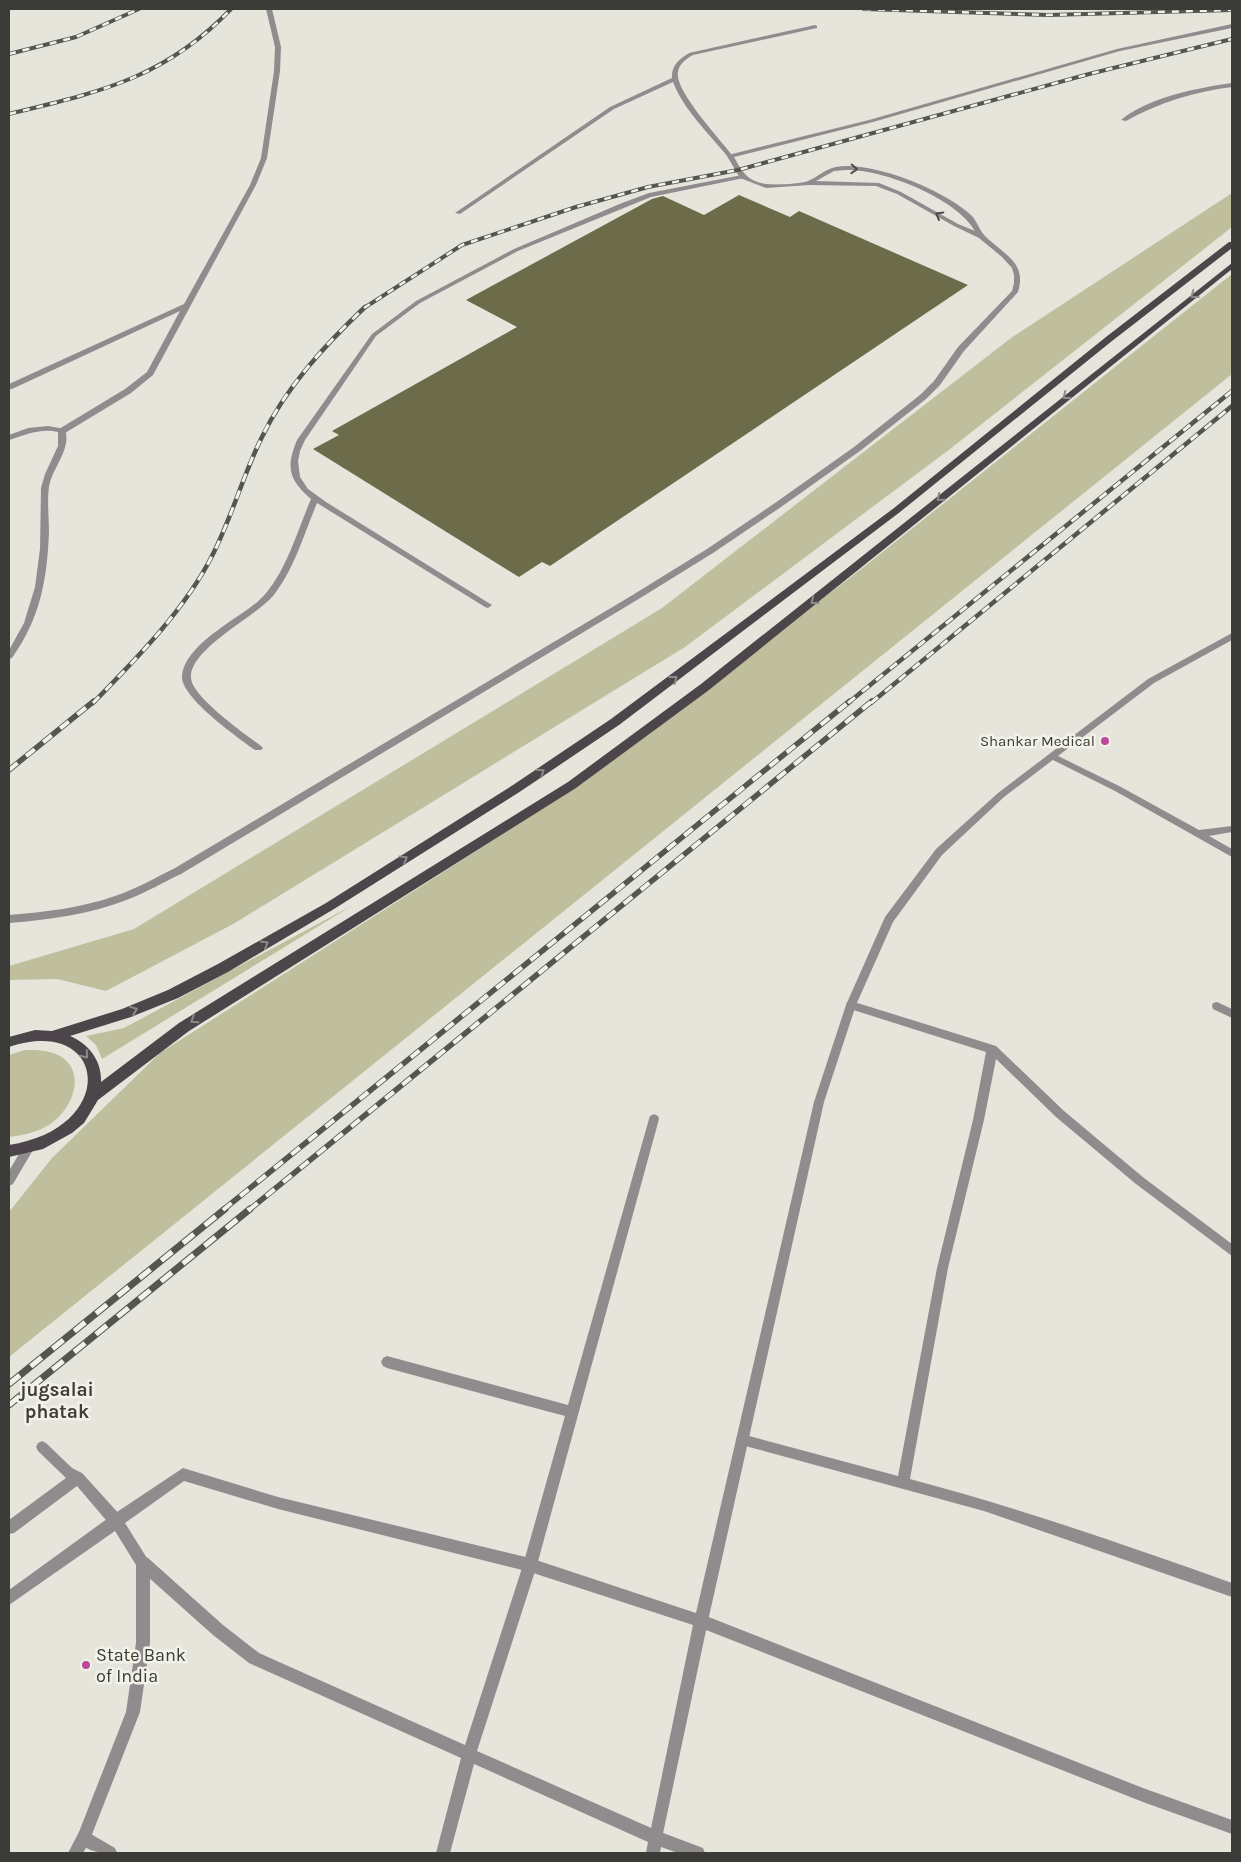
<svg xmlns="http://www.w3.org/2000/svg" width="1241" height="1862" viewBox="0 0 1241 1862" font-family="Karla,sans-serif">
<rect width="100%" height="100%" fill="#e5e5dc"/>
<g fill="#bfbf9d">
<path d="M1232 193V227L950 449 685 647 235 923 106 991 57 979 9 980V966L134 929 662 608 1011 338Z"/>
<path d="M1232 274V374L9 1357V1212L52 1158 160 1053 583 783 860 570Z"/>
<path d="M353 905 102 1059 96 1045 86 1036 124 1028Z"/>
<path d="M25 1050C37 1050 49 1050 60 1056 89 1074 70 1113 47 1126 34 1133 23 1135 9 1137V1055Z"/>
</g>
<path fill="#6c6c4b" d="M739 195 790 217 799 211 968 285 550 566 542 562 519 577 313 449 339 435 332 431 517 327 466 300 652 199 663 196 704 215Z"/>
<g fill="none" stroke-linecap="round" stroke-linejoin="round">
<g fill="#908c8e" fill-rule="evenodd">
<path d="M266 9H272L281 47 280 71 267 158 256 185 153 375 131 393 65 433H59V429L125 389 147 372 180 311 12 389H9V384L184 304 250 185 261 158 274 71 275 47Z"/>
<path d="M815 25 817 26V28L693 55C686 59 679 64 678 72 674 90 720 139 732 155V157H728C710 135 683 109 673 82L614 109 460 214 455 213 610 107 672 78C671 66 679 59 689 53Z"/>
<path d="M1232 83V87C1194 92 1160 102 1126 121L1121 120C1149 97 1197 88 1232 83Z"/>
<path d="M742 175 745 177 744 178 651 197 518 251 420 303 376 336 305 440 300 451 298 461 300 477 308 489 326 502 492 605 488 608 485 607 317 503C304 534 294 570 273 596 261 609 244 619 231 629 218 639 189 660 191 678 192 697 245 734 261 746L263 748 261 750H255C238 738 180 697 182 676 184 655 207 638 222 627 237 616 256 606 267 592 288 566 298 529 311 499 288 479 286 467 297 440L372 334 416 301 514 249 622 203 649 193Z"/>
<path d="M42 1441 46 1443 72 1468 82 1473 121 1516 122 1521 121 1526 116 1527 111 1526 77 1486 14 1533 9 1534V1520L66 1478 38 1451 36 1447 38 1443Z"/>
</g>
<g fill="#908c8e" fill-rule="evenodd">
<path d="M1232 24V28L1120 51 873 122 734 157C742 172 748 182 767 184 775 185 801 184 808 181 818 177 825 169 836 167 871 160 947 191 972 216 978 223 980 232 987 238 1005 255 1027 263 1018 292L964 351 940 385 926 399 860 451 781 507 713 553 637 600 181 874C164 882 147 892 129 899 91 914 49 920 9 923V915C45 912 81 908 115 896 136 889 155 878 175 868L631 596 707 549 775 503 854 447 920 395 934 381 958 347 1012 291 1014 283V275L1012 268 1002 257 979 238 954 226 897 194 876 186 809 185 766 188 740 178 727 156 728 155 869 120 1117 49ZM846 170C883 169 956 198 975 231L958 224 901 192 879 183 816 181 834 171Z"/>
<path d="M1052 753 1121 787 1199 830 1232 826V832L1209 836 1232 849V857L1115 791 1049 758 1047 756Z"/>
<path d="M851 1001 996 1046 1064 1111 1144 1178 1232 1244V1256L1136 1184 1056 1117 996 1059 984 1120 948 1268 910 1479C1019 1508 1126 1545 1232 1583V1597L984 1511 738 1444 736 1440 738 1436 742 1434 898 1476 937 1268 973 1120 986 1052 847 1008 846 1005 847 1002Z"/>
<path d="M1217 1002 1232 1009V1018L1213 1009 1212 1006 1213 1003Z"/>
<path d="M654 1114 658 1116 659 1119 537 1565 477 1751 658 1831 703 1848 705 1853H678L661 1847 660 1853H646L648 1842 474 1764 450 1853H436L461 1758 249 1663 213 1635 138 1568 136 1563 138 1558 143 1556 148 1558 223 1625 259 1653 465 1745 523 1565 565 1416 387 1368 383 1366 381 1362 383 1358 387 1356 568 1405 649 1119 650 1116Z"/>
<path d="M27 1145 31 1147 33 1150 13 1184 9 1186V1171L23 1147Z"/>
<path d="M701 1614 1143 1788 1232 1820V1834L1143 1802 701 1628 696 1626 694 1621 696 1616Z"/>
<path d="M84 1830 115 1848 117 1853C103 1853 83 1853 77 1837L79 1832Z"/>
</g>
<g fill="#908c8e" fill-rule="evenodd">
<path d="M48 426 65 429C72 449 52 468 49 487 47 501 49 518 49 532 47 581 40 618 12 658L9 659V650L24 623 35 587 40 549 41 488 45 474 58 446V432C40 428 26 435 9 440V435L28 428Z"/>
<path d="M1232 633V640L1154 683 1004 797 942 855 893 922 856 1005 824 1102 708 1621 661 1843 656 1845 651 1843 649 1838 693 1625 530 1572 278 1509 184 1481 125 1523 150 1563V1643L140 1712 89 1842 83 1853H68L79 1832 126 1712 136 1643V1565L115 1531 9 1605V1590L111 1516 183 1468 278 1497 530 1558 696 1613 814 1102 846 1005 885 917 936 849 998 793 1148 679Z"/>
</g>
<path fill="#4c4549" fill-rule="evenodd" d="M1229 242H1232V248L1112 341 900 512 619 725 521 791 334 909 228 972 178 998 131 1017 70 1036C89 1044 102 1061 101 1082L179 1023 568 782 701 684 1232 263V269L709 690 576 788 189 1031 98 1100 84 1123 72 1133 43 1149 9 1157V1145C120 1128 108 1014 9 1047V1037L35 1030 52 1031 122 1009 168 990 218 964 326 903 513 785 611 719 894 508 1106 337Z"/>
<g stroke="#565651" stroke-width="4">
<g id="rail-far3">
<path d="M864 9 1048 15 1232 10"/>
<path d="M9 54 76 37 139 9"/>
<path d="M9 114C99 92 164 79 231 9"/>
<path d="M364 308 462 245 576 207 648 187 738 170 1089 74 1232 39"/>
</g>
</g>
<g stroke="#565651" stroke-width="4.5">
<g id="rail-far2">
<path d="M93 703C136 659 184 611 212 556 232 517 243 475 262 437 286 387 326 344 365 307"/>
<path d="M848 703 1232 391"/>
<path d="M871 703 1232 406"/>
</g>
</g>
<g stroke="#565651" stroke-width="5.5">
<g id="rail-far1">
<path d="M9 770 94 701"/>
<path d="M223 1210 850 701"/>
<path d="M249 1210 872 701"/>
</g>
</g>
<g stroke="#565651" stroke-width="7">
<g id="rail">
<path d="M9 1384 225 1209"/>
<path d="M9 1405 250 1209"/>
</g>
</g>
<use href="#rail-far3" stroke="#f2f2e9" stroke-width="2.5" stroke-dasharray="7" stroke-linecap="butt"/>
<use href="#rail-far2" stroke="#f2f2e9" stroke-width="3" stroke-dasharray="9" stroke-linecap="butt"/>
<use href="#rail-far1" stroke="#f2f2e9" stroke-width="4" stroke-dasharray="11" stroke-linecap="butt"/>
<use href="#rail" stroke="#f2f2e9" stroke-width="5" stroke-dasharray="14" stroke-linecap="butt"/>
</g>
<defs><path id="oneway-chevron" d="M-2-3.5L2.5 0L-2 3.5" fill="none" stroke-width="1.6" stroke-linecap="round" stroke-linejoin="round" transform="scale(1.25)"/></defs>
<g stroke="#4c4b48">
<use href="#oneway-chevron" transform="translate(854 169) rotate(3)"/>
<use href="#oneway-chevron" transform="translate(939 215) rotate(-150)"/>
</g>
<g stroke="#8e8a89">
<use href="#oneway-chevron" transform="translate(1194 295) rotate(142)"/>
<use href="#oneway-chevron" transform="translate(1066 396) rotate(142)"/>
<use href="#oneway-chevron" transform="translate(940 498) rotate(141)"/>
<use href="#oneway-chevron" transform="translate(814 601) rotate(142)"/>
<use href="#oneway-chevron" transform="translate(674 679) rotate(-37)"/>
<use href="#oneway-chevron" transform="translate(541 772) rotate(-34)"/>
<use href="#oneway-chevron" transform="translate(404 859) rotate(-32)"/>
<use href="#oneway-chevron" transform="translate(265 944) rotate(-30)"/>
<use href="#oneway-chevron" transform="translate(134 1010) rotate(-22)"/>
<use href="#oneway-chevron" transform="translate(194 1020) rotate(147)"/>
<use href="#oneway-chevron" transform="translate(85 1055) rotate(51)"/>
</g>
<g fill="#bf479b" stroke="#f2f2e9" stroke-width="2">
<circle cx="1105" cy="741" r="5"/>
<circle cx="86" cy="1665" r="5"/>
</g>
<g text-anchor="middle" stroke-width="5" stroke-linejoin="round" paint-order="stroke">
<g font-size="15" fill="#3b3b37" stroke="#f2f2e9" text-anchor="end">
<text x="1095" y="746">Shankar Medical</text>
</g>
<g font-size="18" fill="#3b3b37" stroke="#f2f2e9" text-anchor="start">
<text x="96" y="1661">State Bank<tspan x="96" dy="21">of India</tspan></text>
</g>
<g font-size="19" font-weight="bold" fill="#3f3f37" stroke="#f2f2e9">
<text x="57" y="1396">jugsalai<tspan x="57" dy="22">phatak</tspan></text>
</g>
</g>
<rect width="1241" height="1862" fill="none" stroke="#3b3b37" stroke-width="20"/>
</svg>
